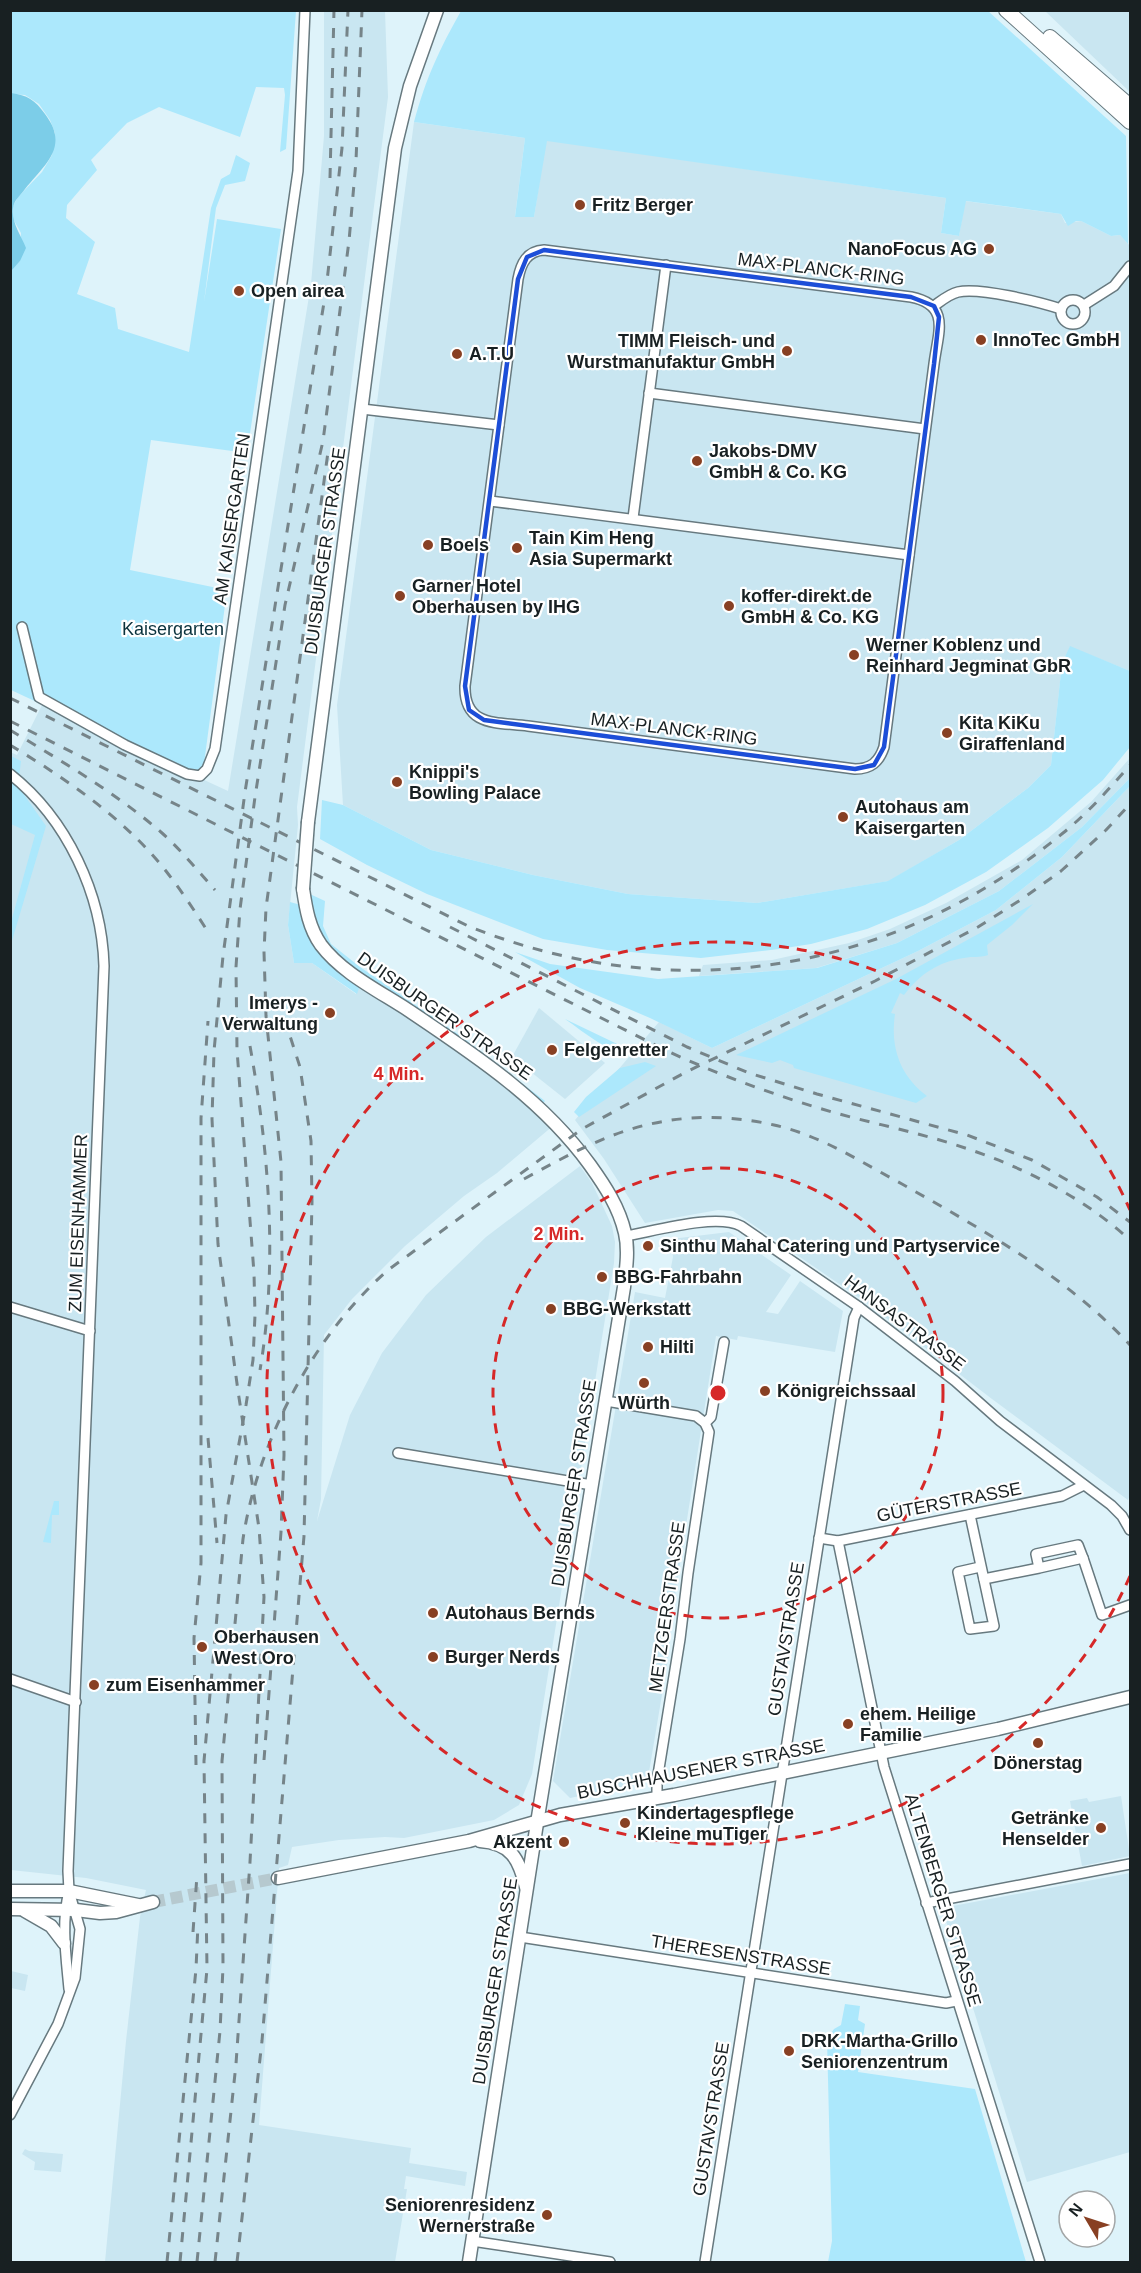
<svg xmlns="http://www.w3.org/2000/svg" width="1141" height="2273" viewBox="0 0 1141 2273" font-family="Arial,sans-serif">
<rect width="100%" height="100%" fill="#def3fa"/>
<g fill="#c9e6f1">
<path d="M324 11H385L388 97 297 807 298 825 288 925 294 963H312L356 994 361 982 464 1051 554 1125 497 1173 464 1196 405 1246 352 1299 324 1335 321 1499 317 1521 350 1415 382 1353 426 1295 486 1237 580 1166 592 1183 612 1226 615 1242 614 1263 532 1774 519 1805 494 1820 404 1838 385 1837 339 1840 292 1847 288 1865 279 1868 259 2125 411 2148 409 2163 467 2172 465 2186 406 2176 404 2189H407L395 2262H105L126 2041 140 1917 146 1890 86 1878 11 1870 10 752 17 755 42 705 228 791 311 284 324 136Z"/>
<path d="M1045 11H1130V92Z"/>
<path d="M414 122 525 138 515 216 534 217 546 140 946 198 941 233 959 236 965 201 1061 214 1065 223 1081 221 1111 236 1120 235 1130 246V671L1070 647 1062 664 1051 765 1028 788 959 840 889 881 757 903 628 894 533 875 431 850 343 805 337 705Z"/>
<path d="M1130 758V778L1082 827 999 891 897 943 816 968 699 976 703 965 772 960 849 943 890 929 946 903 1022 860 1091 802Z"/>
<path d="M1130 786V1495L1128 1500 992 1399 864 1301 733 1211 718 1210 645 1223 604 1159 575 1120 659 1022 712 1048 918 951 996 910 1062 857Z"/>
<path d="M539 1008 605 1063 565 1099 512 1057Z"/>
<path d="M729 1232 791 1275 766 1312 778 1314 800 1281 843 1311 835 1352 738 1336 737 1340 716 1336 673 1608 669 1653 648 1778 643 1783 570 1798 553 1781 635 1292 665 1298 673 1257 671 1239Z"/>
<path d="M1121 1796 1130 1856 1082 1866 1070 1801 1087 1798 1089 1802Z"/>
<path d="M1130 1873V2152L1027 2182 942 1908Z"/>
<path d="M11 1971 28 1975 25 1991 11 1988Z"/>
<path d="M25 2149 29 2151 63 2154 61 2172 34 2170 35 2162 22 2154Z"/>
</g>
<g fill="#ace8fc">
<path d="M10 11H296L286 149 280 152 285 95 284 88 256 87 240 137 159 107 127 123 91 160 97 170 67 205 66 218 95 242 77 294 115 308 118 329 189 352 211 208 221 179 230 174 236 155 250 163 245 181 225 185 216 208 204 302 217 219 281 229 247 453 151 440 130 570 227 590 202 779 11 690 10 271 20 261 21 233 13 219V206L18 197 42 172 52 155 55 133 50 120 39 104 25 95 11 94Z"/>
<path d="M461 11H988L1126 136 1128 244 1120 235 1111 236 1081 221H1076L1068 226 1061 214 966 201 959 236 941 233 946 198 547 141 534 217H515L525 138 414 122C426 78 439 50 461 11Z"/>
<path d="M1070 646 1130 671V747L1103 780 1048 828 986 872 925 905 867 929 811 944 779 949 701 958 607 950 543 939 427 894 367 865 320 839 322 800 343 805 431 850 533 875 628 894 757 903 888 881 959 840 1028 788 1051 765 1062 663Z"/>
<path d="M11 756 21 761 18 786 46 826 11 944V922L35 835 11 824Z"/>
<path d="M1130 778V786L1062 857 996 910 918 951 712 1048 650 1018 580 988 515 952 550 964 658 979 817 968 897 943 999 891 1082 827Z"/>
<path d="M301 890 325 901 323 926 331 944 360 967 458 1034 545 1101 541 1105 361 982 357 994 312 963H294L288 925 290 902 301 905Z"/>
<path d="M1033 904 1012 925 987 945 988 955C979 958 973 956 964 958 938 962 920 974 904 995L900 993 891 1013 895 1014C890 1047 900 1076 927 1096L916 1103 794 1068 793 1065 780 1060 772 1063 736 1055 896 979Z"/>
<path d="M565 1019 636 1053C609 1055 587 1034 565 1019Z"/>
<path d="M645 1062 656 1066 579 1117 574 1112 586 1097 620 1068Z"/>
<path d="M54 1501H59V1515H52L51 1543 43 1542Z"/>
<path d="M845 2004 860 2006 858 2020 865 2024 858 2072 975 2089 1026 2262H828L832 2241 827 2039 834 2029 841 2025Z"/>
</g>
<path fill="#7ccde8" d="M11 93C27 95 35 100 45 114 70 147 45 164 25 189 20 196 14 200 13 208 11 222 21 235 26 248L20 261 11 271Z"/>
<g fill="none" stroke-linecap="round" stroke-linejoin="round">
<path stroke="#b6c9cf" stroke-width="12" stroke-dasharray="12 6" stroke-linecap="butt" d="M153 1902 278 1878"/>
<g stroke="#67797f" stroke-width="12">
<g id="street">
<path d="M544 250 911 297C951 305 938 332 934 364L884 747C879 762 871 769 855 769L528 726C497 722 464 727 465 686L518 279C521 263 527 251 544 250Z"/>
<circle cx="1073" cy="312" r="12"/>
<path d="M1084 305 1114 286 1130 266"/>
<path d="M934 306C941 301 949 294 958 292 979 287 1040 302 1061 309"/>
<path d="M649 393 925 429"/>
<path d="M362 409 499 425"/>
<path d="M490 501 909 555"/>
<path d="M633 518 666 265"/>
<path d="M22 627 39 697 125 745 187 774 200 776 207 769 215 749 298 171 305 10"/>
<path d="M10 774C67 819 102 894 104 966L68 1871 69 1891 80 1929 75 1978 58 2024 10 2115"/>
<path d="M626 1236C655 1231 716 1213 741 1226L859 1307 955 1381 1000 1421 1111 1505 1122 1516 1130 1530"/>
<path d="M10 1307 90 1331"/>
<path d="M606 1401 696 1416 705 1423 709 1432 688 1573 680 1639 657 1781V1796"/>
<path d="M705 1423 711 1417 724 1342"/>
<path d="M398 1453 592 1485"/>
<path d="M970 1515 994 1626 970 1629 958 1572 980 1567"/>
<path d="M819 1538 838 1541 1062 1496 1084 1485"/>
<path d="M838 1541 884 1767 1040 2262"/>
<path d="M1083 1558 1102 1615 1130 1605"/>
<path d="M984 1579 1039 1568 1036 1554 1078 1545 1083 1558 1039 1568"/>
<path d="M10 1679 76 1702"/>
<path d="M926 1903 1130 1864"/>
<path d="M520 1937 946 2003 956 2001"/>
<path d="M69 1989C66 1956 61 1923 69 1891"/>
<path d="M472 2241 610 2262"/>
<path d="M705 2262 854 1318 859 1307"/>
</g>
</g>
<g stroke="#67797f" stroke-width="15">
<g id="secondary">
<path d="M308 822 395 148 410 86 437 10"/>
<path d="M303 889C306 909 309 928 321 945 342 973 379 991 408 1010 475 1055 542 1099 590 1165 605 1186 619 1207 625 1233 629 1250 626 1270 624 1287L537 1823 469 2262"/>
<path d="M480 1841C511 1843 519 1859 526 1887"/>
<path d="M278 1878 469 1841 560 1815 674 1795 998 1729 1130 1697"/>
<path d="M10 1891H69L138 1905"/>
<path d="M10 1909 76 1910 100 1913 116 1912 153 1902"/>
<path d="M25 1911 51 1926 64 1943"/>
</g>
</g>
<g stroke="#67797f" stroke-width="16">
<g id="primary">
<path d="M1006 10 1130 122"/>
<path d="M1050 37 1130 106"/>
</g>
</g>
<use href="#street" stroke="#fff" stroke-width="9"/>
<use href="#secondary" stroke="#fff" stroke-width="12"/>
<use href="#primary" stroke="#fff" stroke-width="14"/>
<g stroke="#768489" stroke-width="3" stroke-dasharray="10 10" stroke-linecap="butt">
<path d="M330 178 334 10"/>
<path d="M10 698 468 926C674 1009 892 974 1063 833 1088 813 1109 789 1130 765"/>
<path d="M10 721 665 1050C719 1075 774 1095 832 1112 864 1121 897 1128 929 1137 1002 1157 1074 1189 1130 1240"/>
<path d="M10 730C63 762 116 793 162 833 181 850 198 871 215 890"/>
<path d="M10 745C68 780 128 821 169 875 183 893 196 913 208 932"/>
<path d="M450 927 687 1047 749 1073 817 1094 967 1135 1032 1160 1097 1197 1130 1222"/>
<path d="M250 1046C269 1152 278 1264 260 1370"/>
<path d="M524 1179C570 1154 614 1129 666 1121 701 1115 740 1117 774 1125 820 1135 861 1162 902 1184 983 1230 1066 1276 1130 1345"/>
<path d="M208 1438 217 1543"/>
<path d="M264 1760 281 1532 284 1455 281 1162 266 1016 264 952 266 908 328 452"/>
<path d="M196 1765 194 1638 201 1563V1118L208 1021"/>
<path d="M193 1932 197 1875"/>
<path d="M167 2262 196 1969 198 1924"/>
<path d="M180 2262 207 1969 204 1761 226 1515 246 1405 253 1360 255 1315 254 1273 237 1050 236 967 240 909 255 797 285 605 323 441 349 241 356 161 362 10"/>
<path d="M197 2262 220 2031 223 1967 222 1761 243 1539C258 1441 313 1336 388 1270L582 1129 686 1072 875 981 978 927 1022 899 1061 871 1106 830 1130 804"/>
<path d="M215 2262 236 2064 250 1862 264 1597 259 1528 238 1391 218 1244 212 1119 214 1051 223 956 245 792 326 290 342 148 348 10"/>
<path d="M237 2262 262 2041 304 1536 312 1202 311 1141 300 1067 279 1002"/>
</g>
<g stroke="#67797f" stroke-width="15" stroke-linecap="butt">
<path id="secondary-bridge" d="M303 889 308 822"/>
</g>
<use href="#secondary-bridge" stroke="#fff" stroke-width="12"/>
</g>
<path fill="none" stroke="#1d4ed8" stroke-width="4.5" stroke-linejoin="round" d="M544 250 911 297 934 306 939 317 934 364 884 747 874 765 855 769 484 720 469 710 465 686 518 279 527 257Z"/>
<g fill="none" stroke="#d62828" stroke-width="3" stroke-dasharray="10 8">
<circle cx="718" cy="1393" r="225"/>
<path d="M1130 1576A451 451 0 1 1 1130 1210"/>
</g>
<g fill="#884023" stroke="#fff" stroke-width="2">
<circle cx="580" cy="205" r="6"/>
<circle cx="989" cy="249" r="6"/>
<circle cx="239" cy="291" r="6"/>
<circle cx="981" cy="340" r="6"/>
<circle cx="787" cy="351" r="6"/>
<circle cx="457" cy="354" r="6"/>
<circle cx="697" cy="461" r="6"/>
<circle cx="428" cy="545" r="6"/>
<circle cx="517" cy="548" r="6"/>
<circle cx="400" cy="596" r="6"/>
<circle cx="729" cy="606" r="6"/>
<circle cx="854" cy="655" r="6"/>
<circle cx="947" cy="733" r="6"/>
<circle cx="397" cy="782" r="6"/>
<circle cx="843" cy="817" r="6"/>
<circle cx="330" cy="1013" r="6"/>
<circle cx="552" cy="1050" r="6"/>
<circle cx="648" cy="1246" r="6"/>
<circle cx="602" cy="1277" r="6"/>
<circle cx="551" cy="1309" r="6"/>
<circle cx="648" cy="1347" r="6"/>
<circle cx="644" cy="1383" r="6"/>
<circle cx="765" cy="1391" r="6"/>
<circle cx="433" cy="1613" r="6"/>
<circle cx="202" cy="1647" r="6"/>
<circle cx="433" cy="1657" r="6"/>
<circle cx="94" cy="1685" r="6"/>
<circle cx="848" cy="1724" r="6"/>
<circle cx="1038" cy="1743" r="6"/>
<circle cx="625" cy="1823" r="6"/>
<circle cx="1101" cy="1828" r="6"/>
<circle cx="564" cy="1842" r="6"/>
<circle cx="789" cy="2051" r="6"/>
<circle cx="547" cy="2215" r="6"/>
</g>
<g text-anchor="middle" stroke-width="4.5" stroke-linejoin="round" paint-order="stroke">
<g font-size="18" font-weight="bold" fill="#182022" stroke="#fff" text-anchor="start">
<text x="592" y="211">Fritz Berger</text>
<text x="977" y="255" text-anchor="end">NanoFocus AG</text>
<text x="251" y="297">Open airea</text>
<text x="993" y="346">InnoTec GmbH</text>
<text x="775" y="347" text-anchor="end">TIMM Fleisch- und<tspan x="775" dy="21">Wurstmanufaktur GmbH</tspan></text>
<text x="469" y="360">A.T.U</text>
<text x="709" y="457">Jakobs-DMV<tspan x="709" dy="21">GmbH &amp; Co. KG</tspan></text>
<text x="529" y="544">Tain Kim Heng<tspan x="529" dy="21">Asia Supermarkt</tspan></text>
<text x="440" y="551">Boels</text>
<text x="412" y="592">Garner Hotel<tspan x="412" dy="21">Oberhausen by IHG</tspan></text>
<text x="741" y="602">koffer-direkt.de<tspan x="741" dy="21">GmbH &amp; Co. KG</tspan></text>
<text x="866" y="651">Werner Koblenz und<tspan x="866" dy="21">Reinhard Jegminat GbR</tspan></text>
<text x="959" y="729">Kita KiKu<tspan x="959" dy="21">Giraffenland</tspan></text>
<text x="409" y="778">Knippi's<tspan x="409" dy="21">Bowling Palace</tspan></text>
<text x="855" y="813">Autohaus am<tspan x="855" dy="21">Kaisergarten</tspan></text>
<text x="318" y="1009" text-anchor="end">Imerys -<tspan x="318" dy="21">Verwaltung</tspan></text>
<text x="564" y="1056">Felgenretter</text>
<text x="660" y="1252">Sinthu Mahal Catering und Partyservice</text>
<text x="614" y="1283">BBG-Fahrbahn</text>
<text x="563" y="1315">BBG-Werkstatt</text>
<text x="660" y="1353">Hilti</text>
<text x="777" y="1397">Königreichssaal</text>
<text x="644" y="1409" text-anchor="middle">Würth</text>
<text x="445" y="1619">Autohaus Bernds</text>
<text x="214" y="1643">Oberhausen<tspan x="214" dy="21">West Oro</tspan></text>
<text x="445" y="1663">Burger Nerds</text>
<text x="106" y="1691">zum Eisenhammer</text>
<text x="860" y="1720">ehem. Heilige<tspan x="860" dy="21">Familie</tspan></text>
<text x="1038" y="1769" text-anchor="middle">Dönerstag</text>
<text x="637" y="1819">Kindertagespflege<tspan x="637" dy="21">Kleine muTiger</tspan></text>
<text x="1089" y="1824" text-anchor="end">Getränke<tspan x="1089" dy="21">Henselder</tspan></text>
<text x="552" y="1848" text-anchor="end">Akzent</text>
<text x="801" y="2047">DRK-Martha-Grillo<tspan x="801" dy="21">Seniorenzentrum</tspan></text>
<text x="535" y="2211" text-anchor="end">Seniorenresidenz<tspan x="535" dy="21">Wernerstraße</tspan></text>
</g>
<g font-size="18" fill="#182022" stroke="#fff">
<text transform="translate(821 269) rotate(7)" y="6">MAX-PLANCK-RING</text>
<text transform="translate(232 519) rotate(-82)" y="6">AM KAISERGARTEN</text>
<text transform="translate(325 551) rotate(-82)" y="6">DUISBURGER STRASSE</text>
<text transform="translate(674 729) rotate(7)" y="6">MAX-PLANCK-RING</text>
<text transform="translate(445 1016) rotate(35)" y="6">DUISBURGER STRASSE</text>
<text transform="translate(78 1223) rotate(-88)" y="6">ZUM EISENHAMMER</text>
<text transform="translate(905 1323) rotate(37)" y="6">HANSASTRASSE</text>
<text transform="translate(574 1483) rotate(-81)" y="6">DUISBURGER STRASSE</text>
<text transform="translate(949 1502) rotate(-11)" y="6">GÜTERSTRASSE</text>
<text transform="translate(667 1607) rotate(-82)" y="6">METZGERSTRASSE</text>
<text transform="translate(786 1639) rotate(-81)" y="6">GUSTAVSTRASSE</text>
<text transform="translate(701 1769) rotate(-11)" y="6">BUSCHHAUSENER STRASSE</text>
<text transform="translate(943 1900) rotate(73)" y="6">ALTENBERGER STRASSE</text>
<text transform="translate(741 1955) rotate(9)" y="6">THERESENSTRASSE</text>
<text transform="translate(495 1981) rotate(-81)" y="6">DUISBURGER STRASSE</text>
<text transform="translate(711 2119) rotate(-81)" y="6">GUSTAVSTRASSE</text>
</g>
<g font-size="18" fill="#0a323d" stroke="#fff">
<text x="173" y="635">Kaisergarten</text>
</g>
</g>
<circle cx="718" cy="1393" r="9" fill="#d62828" stroke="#fff" stroke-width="3"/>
<g font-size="18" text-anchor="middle" font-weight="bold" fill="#d62828" stroke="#fff" stroke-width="4.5" stroke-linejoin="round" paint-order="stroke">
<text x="399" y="1080">4 Min.</text>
<text x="559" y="1240">2 Min.</text>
</g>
<rect width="1141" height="2273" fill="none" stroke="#182022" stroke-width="24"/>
<g transform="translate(1087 2219) rotate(309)"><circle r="28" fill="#ffffff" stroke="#a3a6a7" stroke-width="1.5"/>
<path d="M0-4.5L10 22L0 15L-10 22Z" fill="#884023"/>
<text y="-9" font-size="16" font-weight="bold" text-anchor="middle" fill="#182022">N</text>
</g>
</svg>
